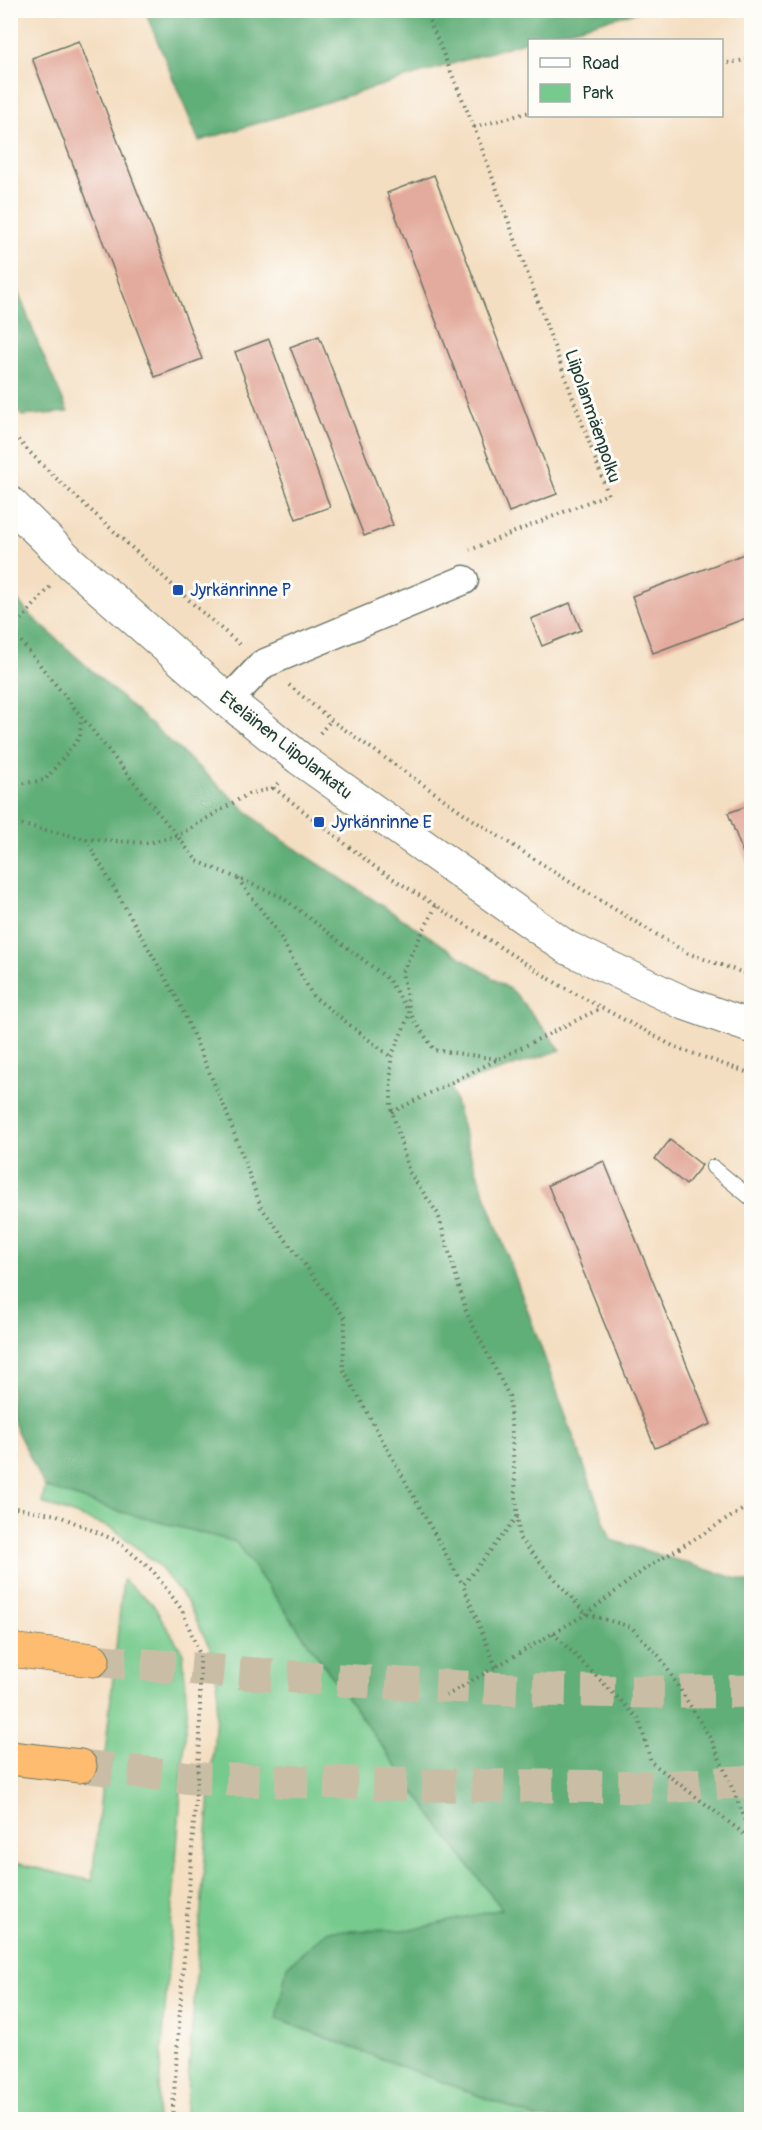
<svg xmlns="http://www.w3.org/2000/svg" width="762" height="2130" viewBox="0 0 762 2130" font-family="Pangolin,sans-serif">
<rect width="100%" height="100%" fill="#fdfcf7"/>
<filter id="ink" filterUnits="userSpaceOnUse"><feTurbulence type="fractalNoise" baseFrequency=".0167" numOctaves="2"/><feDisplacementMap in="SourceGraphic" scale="12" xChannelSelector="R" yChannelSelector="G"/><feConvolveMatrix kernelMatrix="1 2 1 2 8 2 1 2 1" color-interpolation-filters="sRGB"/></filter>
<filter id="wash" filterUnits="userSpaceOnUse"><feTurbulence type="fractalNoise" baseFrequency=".008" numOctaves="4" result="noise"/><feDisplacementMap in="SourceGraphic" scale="24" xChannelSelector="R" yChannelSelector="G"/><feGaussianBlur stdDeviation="1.35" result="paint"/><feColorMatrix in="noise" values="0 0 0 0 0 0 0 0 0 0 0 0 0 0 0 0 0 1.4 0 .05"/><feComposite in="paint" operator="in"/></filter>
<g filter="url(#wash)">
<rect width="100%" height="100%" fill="#f4dec1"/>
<g fill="#77ca8d" stroke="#4b8460" stroke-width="1.5">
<path d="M45 1487 236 1542 442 1830 502 1909 411 1930 328 1931 277 2019 540 2119H185L218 1688 212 1652 186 1600 159 1566 114 1529 42 1503Z"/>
<path d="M123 1580 152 1603 183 1653 187 1711 157 2119H11V1862L92 1881Z"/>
</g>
<g fill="#61ae78" stroke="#407656" stroke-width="1.5">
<path d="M145 11H640L530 40 199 141Z"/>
<path d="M10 270 39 346 68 412 22 416 11 403Z"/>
<path d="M11 592 28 613 270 832 514 992 561 1050 451 1087 469 1150 611 1540 751 1583V2119H540L277 2019 287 1966 328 1931 411 1930 502 1909 442 1830 236 1542 117 1511 45 1487 11 1419Z"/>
</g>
<g id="blocks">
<g fill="#e3ab9d">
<path d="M79 41 202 359 155 377 32 58Z"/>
<path d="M434 175 557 494 509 512 387 193Z"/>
<path d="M319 336 393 525 364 536 290 347Z"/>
<path d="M269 339 330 507 296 519 235 352Z"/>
<path d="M752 551V616L653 653 632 596Z"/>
<path d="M570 603 581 630 542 646 531 619Z"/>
<path d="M752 804V868L749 869 728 813Z"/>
<path d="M670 1140 702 1165 686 1185 655 1159Z"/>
<path d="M604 1161 711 1424 655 1448 548 1185Z"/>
</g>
</g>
</g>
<g filter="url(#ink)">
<use href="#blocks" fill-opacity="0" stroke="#6a7565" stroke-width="1.5"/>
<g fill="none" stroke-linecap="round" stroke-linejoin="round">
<g stroke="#c9bea5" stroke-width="33" stroke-dasharray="33 16" stroke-linecap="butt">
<path d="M93 1660C311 1680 531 1696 752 1691"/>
<path d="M80 1766 203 1779 423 1785 664 1787 752 1781"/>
</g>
<g stroke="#6a7565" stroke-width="16">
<path id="service" d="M713 1167 752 1199"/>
</g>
<g stroke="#6a7565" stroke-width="31">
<path id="minor" d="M228 701 263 664 464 580"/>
</g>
<g stroke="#6a7565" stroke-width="35">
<path id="tertiary" d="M10 503 71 563 228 701 299 758 566 947 684 1003 752 1027"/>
</g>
<g stroke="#6a7565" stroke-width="35">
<g id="motorway">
<path d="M10 1650 93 1660"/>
<path d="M10 1758 80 1766"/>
</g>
</g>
<g stroke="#6a7565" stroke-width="4" stroke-dasharray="1.5 4.5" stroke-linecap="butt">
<path d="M425 10 474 127 608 494 470 550"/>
<path d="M722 64 752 59"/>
<path d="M474 127 530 112"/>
<path d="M10 431C44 469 82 502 119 536 160 573 199 611 242 646"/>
<path d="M50 587 12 630 197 861 282 897 388 979 434 1050 498 1059"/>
<path d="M289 685 331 720 475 821 570 882 687 953 752 976"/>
<path d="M320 733 331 720"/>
<path d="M278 783 274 788 375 867 561 986 675 1047 752 1074"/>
<path d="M10 798 13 785 45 780 80 737 81 716"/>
<path d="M10 822 86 839 147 843 177 836 248 794 274 788"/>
<path d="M86 839 178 1000 226 1111 261 1207 345 1318 343 1369 463 1585"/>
<path d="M238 879 277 931 313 996 391 1057"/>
<path d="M436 906 402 972 410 1013 391 1057V1107L409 1172 438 1214 467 1314 509 1396 519 1538 586 1614 631 1627 660 1657 712 1741 752 1835"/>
<path d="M392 1112 601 1008"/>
<path d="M10 1507 57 1515 117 1541 153 1571 182 1610 200 1655V1738L172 2120"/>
<path d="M553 1633 639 1719 651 1762 752 1840"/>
<path d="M496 1667 463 1585 518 1516"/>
<path d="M446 1696 586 1614 645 1569 752 1504"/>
</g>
<use href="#service" stroke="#fff" stroke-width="14"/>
<use href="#minor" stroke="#fff" stroke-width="28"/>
<use href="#tertiary" stroke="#fff" stroke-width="33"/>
<use href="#motorway" stroke="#fdbc70" stroke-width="33"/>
</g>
</g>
<g fill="#1a4fb4" stroke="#fdfcf7" stroke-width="2">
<rect x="172" y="584" width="12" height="12" rx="3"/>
<rect x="313" y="816" width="12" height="12" rx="3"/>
</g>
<g text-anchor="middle" stroke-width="6" stroke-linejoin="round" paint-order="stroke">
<g font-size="18" fill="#1f3d34" stroke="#fdfcf7">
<text transform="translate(593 416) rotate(71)" y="6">Liipolanmäenpolku</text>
<text transform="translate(286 745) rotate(38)" y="6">Eteläinen Liipolankatu</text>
</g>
<g font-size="18" fill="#164399" stroke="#fdfcf7" text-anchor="start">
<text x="190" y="596">Jyrkänrinne P</text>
<text x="331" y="828">Jyrkänrinne E</text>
</g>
</g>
<rect width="762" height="2130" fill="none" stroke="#fdfcf7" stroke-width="36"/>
<rect x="528" y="39" width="195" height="78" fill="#fdfcf7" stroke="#a4b0a9" stroke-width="1.5"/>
<rect x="540" y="58" width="30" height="9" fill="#ffffff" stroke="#a4b0a9" stroke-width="1.5"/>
<text x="582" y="69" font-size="18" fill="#1f3d34">Road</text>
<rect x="540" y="84" width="30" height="18" fill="#77ca8d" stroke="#a4b0a9" stroke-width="1.5"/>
<text x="582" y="99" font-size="18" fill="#1f3d34">Park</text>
</svg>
